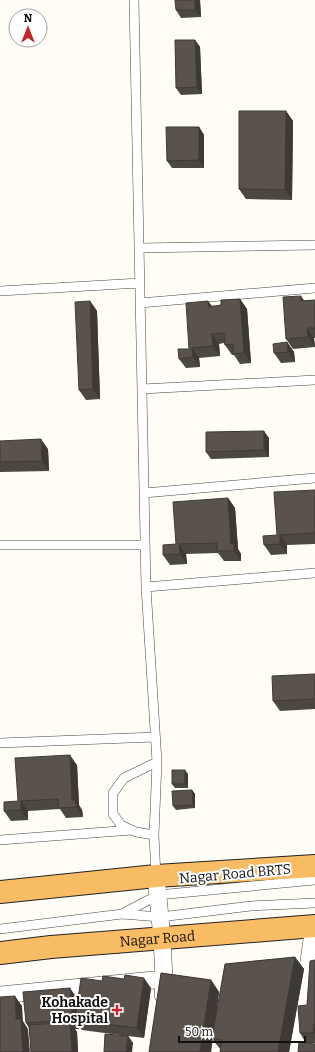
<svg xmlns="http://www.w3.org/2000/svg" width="315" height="1052" font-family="Bitter,serif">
  <rect width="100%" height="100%" fill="#fffdf5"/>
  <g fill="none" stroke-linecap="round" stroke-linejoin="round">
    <g stroke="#444" stroke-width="10">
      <path id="service" d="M134,0L146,587L157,762L154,835L156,876
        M140,248L315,245
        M0,291L140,283
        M140,303L315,288
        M142,389L315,380
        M144,493L315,478
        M0,545H145
        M146,587L315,573
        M0,743L155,737
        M154,835L136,832L121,825L113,814V793L124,778L157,762
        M0,840L132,830
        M122,914L158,895L315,880
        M0,929L122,914L160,917L251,906L315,903"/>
    </g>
    <g stroke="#444" stroke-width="18">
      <path id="minor" d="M156,876L162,938L164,979L163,995
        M0,995L164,979
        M296,1052L314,926"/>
    </g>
    <g stroke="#222" stroke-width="24">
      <g id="trunk">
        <path d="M0,892L156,876L315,866"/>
        <path id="s1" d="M0,953L51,947L315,926"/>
      </g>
    </g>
    <use href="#service" stroke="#fff" stroke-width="9"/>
    <use href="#minor" stroke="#fff" stroke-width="17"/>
    <use href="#trunk" stroke="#f7bc64" stroke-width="22"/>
  </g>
  <path fill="#4d4742" d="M200,0L201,17L181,18L176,10Z
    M195,40L200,47L202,94L181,95L176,88Z
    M286,111L293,121L292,200L246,199L239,189Z
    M199,127L204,135V168H172L167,161Z
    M240,299L247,309L251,363L240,364L234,355H232L225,345L224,343L219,344L220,356L199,358L200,367L186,368L179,359L189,349L208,301L212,306L221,305Z
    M315,300V338H314L315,347L293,349L286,339L305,301Z
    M90,301L97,311L100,399L86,400L79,390Z
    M287,342L294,352L295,362L281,363L274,353Z
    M269,438V457L211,459L206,452Z
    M0,441L48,449L49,471L0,472Z
    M315,490V544L287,545V554L271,555L264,545L277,535Z
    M228,498L235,508L238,549L241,554V561H224L218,553L186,554L187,564L170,565L163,555L176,544Z
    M315,674V709L280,711L273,701Z
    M77,765L79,805L82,810L83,817L66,818L60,809L28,811V820L11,821L4,811L18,801Z
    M188,774V788H175L172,784Z
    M192,790L195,794V808L176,810L173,806Z
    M295,957L304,969L289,1052H220L221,1050L212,1039L211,1052H149L161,973L211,980L219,992L216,1016L225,964Z
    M315,960V1043H306L300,1033L307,1005Z
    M151,988L144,1038L128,1036L133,1043L127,1036L82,1030L79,1026V1029H75L77,1032L78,1052H31L29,1028L26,1023L77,998V1004Z"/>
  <path fill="#3f3936" d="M195,0H200L201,17L195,10Z
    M195,40L200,47L202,94L197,87Z
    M286,111L293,121L292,200L285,190Z
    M199,127L204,135V168L199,160Z
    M301,296L308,306L301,301Z
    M240,299L247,309L251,363L244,353Z
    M90,301L97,311L100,399L93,389Z
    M208,301L215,311L209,307Z
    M307,328L314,338L315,347L308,337Z
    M212,334L219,344L220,356L213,346Z
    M287,342L294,352L295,362L288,352Z
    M192,348L199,358L200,367L193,357Z
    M264,431L269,438V457L264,450Z
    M41,439L48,449L49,471L42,461Z
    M228,498L235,508L238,549L241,554V561L234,551L231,544Z
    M280,535L287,545V554L280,544Z
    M179,544L186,554L187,564L180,554Z
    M70,755L77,765L79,805L82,810L83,817L76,807L72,800Z
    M185,770L188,774V788L185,784Z
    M192,790L195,794V808L193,805Z
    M21,801L28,811V820L21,810Z
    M295,957L304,969L289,1052H278Z
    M144,978L151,988L144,1038L137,1028Z
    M211,980L219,992L211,1052H200Z
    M70,988L77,998L79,1020H75L79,1026V1029L72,1019Z
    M15,996L22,1006L23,1021L28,1029L30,1052H23L16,1019Z
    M70,1022L77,1032L78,1052H72Z
    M313,1025L315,1028V1034L314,1033Z
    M128,1036L133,1043L132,1052H126Z"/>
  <path fill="#5a524d" stroke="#3f3936" d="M175,0H195V10H176Z
    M175,40H195L197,87L176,88Z
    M239,111H286L285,190L239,189Z
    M166,127H199V160L167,161Z
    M301,296V301L315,300V328H307L308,337L286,339L283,297Z
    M240,299L244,353L233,354V344L225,345L224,333L212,334L213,346L192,348L193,357L179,359L178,349H189L186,303L208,301L209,307L221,305V300Z
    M90,301L93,389L79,390L75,302Z
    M287,342L288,352L274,353L273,344Z
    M264,431V450L206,452V432Z
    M41,439L42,461L0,462V441Z
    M315,490V533L280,535V544L264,545L263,536L277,535L274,492Z
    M228,498L231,544H234V551H217V543L179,544L180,554L163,555V545L176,544L173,502Z
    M315,674V699L273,701L272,676Z
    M70,755L72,800H75L76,807L59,808L58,799L21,801V810L4,811V802L18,801L15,758Z
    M172,770H185V784H172Z
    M192,790L193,805L173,806L172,791Z
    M295,957L278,1052H220L222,1040L212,1038L225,964Z
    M315,960V1025H313L314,1033H300L298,1006L307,1005L310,961Z
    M161,973L211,980L200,1052H149Z
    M125,975L144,978L137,1028L75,1020L81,978L102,981L103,976L124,979Z
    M70,988L72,1019L26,1023L23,992Z
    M15,996L16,1019H21L23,1052H0V997Z
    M70,1022L72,1052H31L29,1025Z
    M105,1034L128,1036L126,1052H104Z
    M299,1042L315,1044V1052H298Z"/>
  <path fill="#c4262e" stroke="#fff" stroke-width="1.5" d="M115 1004h4v4h4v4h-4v4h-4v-4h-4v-4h4z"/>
  <g text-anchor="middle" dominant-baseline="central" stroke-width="4" stroke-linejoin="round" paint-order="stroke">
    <g font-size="14" fill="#111" stroke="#fff">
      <text transform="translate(235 874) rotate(-5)">Nagar Road BRTS</text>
      <text stroke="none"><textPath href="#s1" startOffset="158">Nagar Road</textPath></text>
    </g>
    <g font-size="14" font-weight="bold" fill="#111" stroke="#fff" text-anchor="end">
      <text x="108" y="1002">Kohakade<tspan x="108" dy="16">Hospital</tspan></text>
    </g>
  </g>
  <g transform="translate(28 28)"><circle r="19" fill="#ffffff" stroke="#a0a0a0"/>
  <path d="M0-3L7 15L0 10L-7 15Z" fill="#c4262e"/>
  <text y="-6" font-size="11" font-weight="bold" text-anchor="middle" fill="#111111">N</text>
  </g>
  <path d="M179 1036v6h126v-6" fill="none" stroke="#111111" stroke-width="2"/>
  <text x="185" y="1036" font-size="12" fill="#111111" stroke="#ffffff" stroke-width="3" paint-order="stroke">50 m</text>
</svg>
